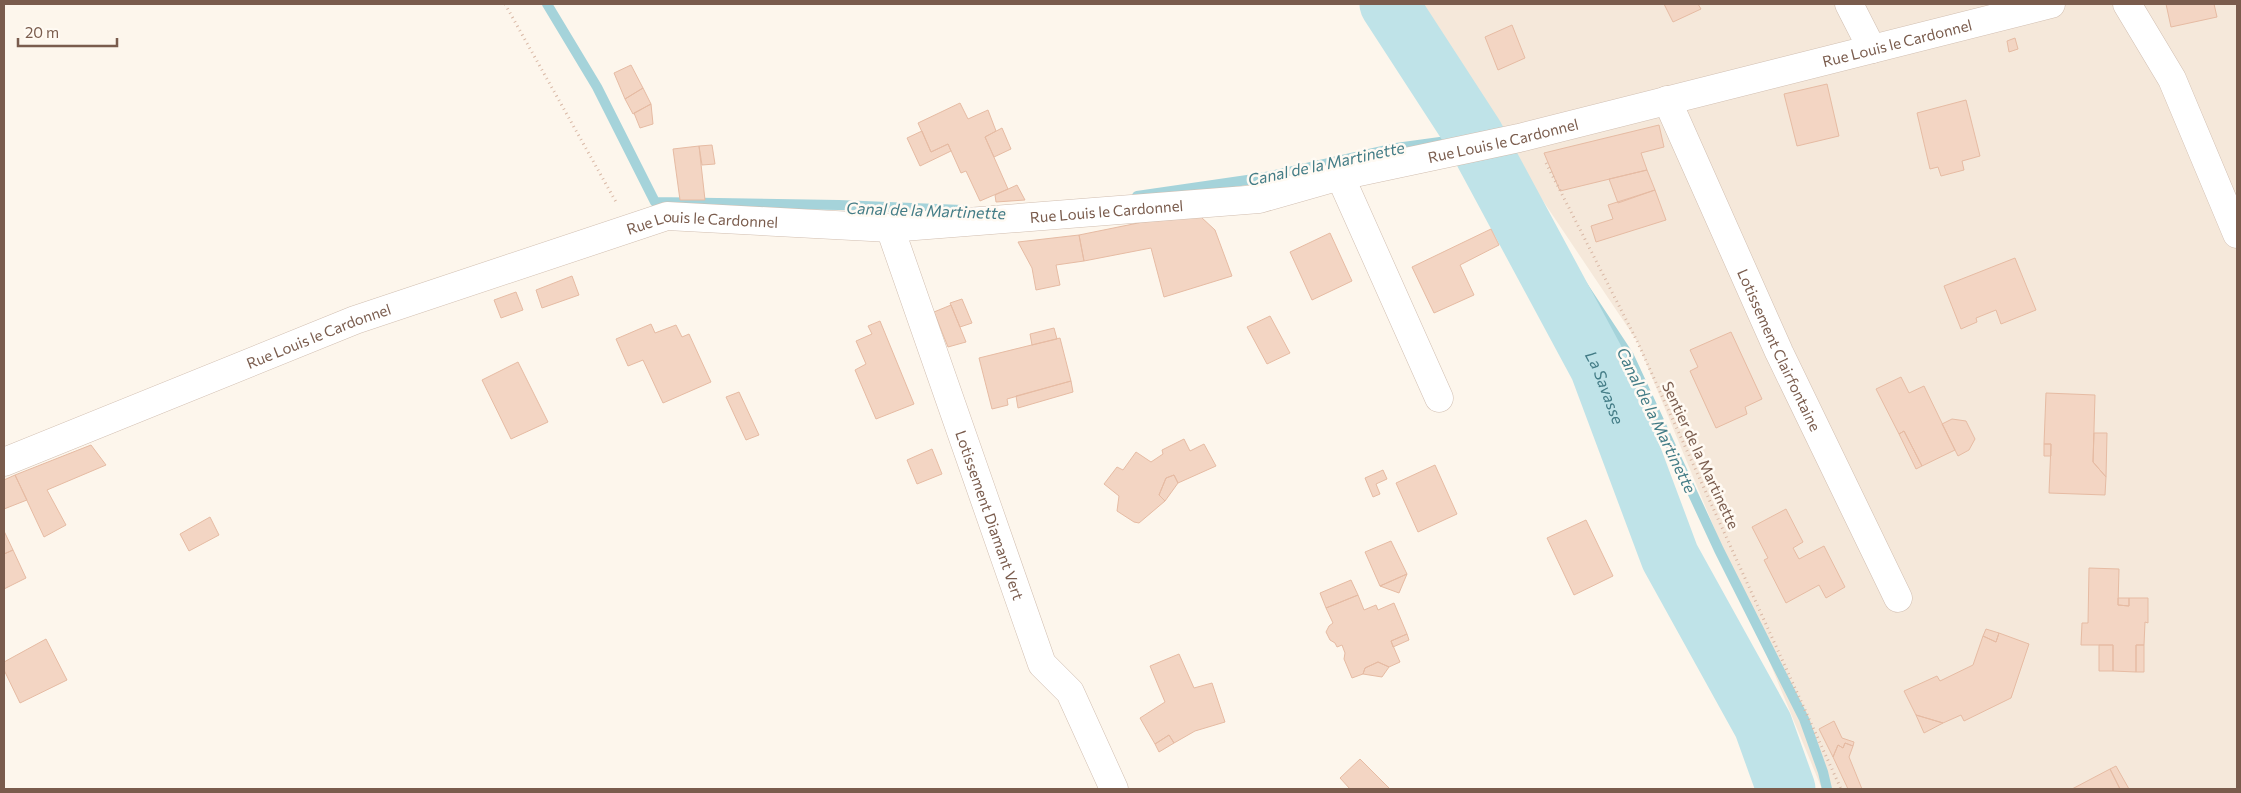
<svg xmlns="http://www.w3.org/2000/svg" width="2241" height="793" font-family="Commissioner,sans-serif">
  <rect width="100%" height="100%" fill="#fdf6ec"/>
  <path fill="#f5e8da" d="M1411,4H2237V789H1822L1637,341Z"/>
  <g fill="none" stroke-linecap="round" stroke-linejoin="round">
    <path stroke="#a5d3da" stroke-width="10" d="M547,4L597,87L655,202L839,205L962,210
      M1490,145L1629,356L1719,550L1804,719L1823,772L1827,789
      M1137,196L1261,178L1396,148L1440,142"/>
    <path stroke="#bfe3e8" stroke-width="59" id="s1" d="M1389,4L1474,135L1599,367L1670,557L1763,725L1786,789"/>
  </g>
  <path fill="#f3d5c3" stroke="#e6bba3" d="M1664,4H1698L1701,9L1673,22Z
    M2166,4H2214L2217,17L2171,27Z
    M1512,25L1525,58L1498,70L1485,37Z
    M2015,38L2018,49L2009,52L2007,41Z
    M631,65L643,88L625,99L614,73Z
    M1827,84L1839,136L1797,146L1784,94Z
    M643,88L651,104L633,114L625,99Z
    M1966,100L1980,156L1962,161L1964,170L1941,176L1938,167L1930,169L1917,113Z
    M960,103L968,119L988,110L996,131L985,137L1008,189L980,201L966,171L961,173L948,144L931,152L918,123Z
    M651,104L653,124L640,128L634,113Z
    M1659,125L1664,147L1641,153L1647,170L1560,191L1544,153Z
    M1002,128L1011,149L994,157L985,137Z
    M922,131L931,152L948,144L951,151L920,166L907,138Z
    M712,145L715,164L702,165L699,146Z
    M699,146L705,200H680L673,149Z
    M1647,170L1655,190L1618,203L1609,179Z
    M1017,185L1025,200L996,202L995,195Z
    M1655,190L1666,220L1596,242L1591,226L1613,219L1608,205Z
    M1201,217L1215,230L1232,276L1164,297L1151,248L1084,261L1079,235L1143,222Z
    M1491,229L1499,245L1460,265L1474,295L1434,313L1412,267Z
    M1330,233L1352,281L1312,300L1290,252Z
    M1079,235L1084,261L1056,265L1060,285L1036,290L1032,268L1018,242Z
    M2015,258L2036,310L2001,324L1996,310L1976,318L1977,322L1961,329L1944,286Z
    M572,276L579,295L542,308L536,290Z
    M516,292L523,310L501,318L494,300Z
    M962,299L972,323L960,327L950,303Z
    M951,305L966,342L948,347L934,312Z
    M1270,316L1290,353L1267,364L1247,327Z
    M880,321L914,404L876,419L855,370L866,364L856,341L872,334L868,326Z
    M651,324L655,333L676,325L682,337L689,334L711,382L663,403L643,360L628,366L616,339Z
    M1054,328L1057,339L1032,345L1030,334Z
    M1731,332L1762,399L1745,407L1747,414L1716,428L1690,371L1698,367L1690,350Z
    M1060,338L1071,381L1007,399L1008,405L992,409L979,358Z
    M518,362L548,422L511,439L482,380Z
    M1901,377L1909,393L1924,386L1955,450L1922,466L1904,431L1899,434L1876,389Z
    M1071,381L1073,392L1018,408L1016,396Z
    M739,392L759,435L746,440L726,397Z
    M2046,393L2095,395L2093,462L2106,477L2105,495L2049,493L2051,444H2044Z
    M1952,419L1966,421L1975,439L1969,450L1958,456L1942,424Z
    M1904,431L1922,466L1916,469L1899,434Z
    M2094,433H2107L2106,477L2093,462Z
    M1184,439L1190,451L1204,444L1216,466L1178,483L1174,475L1166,478L1159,495L1165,501L1139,523L1134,522L1117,511L1119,496L1104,484L1117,467L1123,470L1136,452L1151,462L1163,454L1162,450Z
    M2044,444H2051V456H2044Z
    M91,445L106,465L47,490L66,525L44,537L15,475Z
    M932,449L942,474L917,484L907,460Z
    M1435,465L1457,514L1418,532L1396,483Z
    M1383,470L1387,479L1376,484L1380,494L1373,497L1365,478Z
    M15,475L27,500L4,509V480Z
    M1174,475L1178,483L1165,501L1159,495L1166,478Z
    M1786,509L1803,542L1793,548L1799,559L1824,546L1845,587L1826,598L1819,585L1786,603L1764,560L1768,558L1752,527Z
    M210,517L219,535L189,551L180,534Z
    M1586,520L1613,576L1574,595L1547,538Z
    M4,531L13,550L4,554Z
    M1391,541L1407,574L1380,586L1365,552Z
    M13,550L26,578L4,589V554Z
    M2089,568L2119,569L2118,605L2129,606V598H2148V623L2145,622L2144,645H2136V672L2113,671V645H2081L2082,623H2088Z
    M1407,574L1399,593L1380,586Z
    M1351,580L1358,595L1326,608L1320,593Z
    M1358,595L1364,610L1376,605L1378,610L1394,603L1407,634L1391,641L1400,662L1389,667L1378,662L1365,668L1363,674L1352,678L1344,659L1345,653L1342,645L1337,647L1335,643L1330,640L1326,632L1329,626L1333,623L1326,608Z
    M2118,598H2129V606L2118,605Z
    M1986,629L1999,633L1996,642L1983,636Z
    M1999,633L2029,644L2011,698L1964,721L1961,715L1943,723L1916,715L1904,691L1937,676L1940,681L1973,665L1983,636L1996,642Z
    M1407,634L1409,640L1393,647L1391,641Z
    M46,639L67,680L20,703L4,670V662Z
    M2099,645H2113V671H2099Z
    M2136,645H2144V672H2136Z
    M1179,654L1194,688L1212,683L1225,722L1195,731L1174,743L1169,735L1155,744L1140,718L1165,702L1150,666Z
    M1378,662L1389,667L1382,677L1363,674L1365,668Z
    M1916,715L1943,723L1924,733Z
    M1834,721L1842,738L1854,742L1853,746L1845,743L1843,748L1838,745L1833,757L1819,729Z
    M1169,735L1174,743L1159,752L1155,744Z
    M1845,743L1853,746L1849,757L1862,789H1848L1833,757L1838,745L1843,748Z
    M1360,759L1390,789H1350L1340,778Z
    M2116,766L2129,789H2120L2110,769Z
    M2110,769L2120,789H2072Z"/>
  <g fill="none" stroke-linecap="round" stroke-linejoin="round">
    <g stroke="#d1beb0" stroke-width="29">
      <g id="street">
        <path d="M1849,4L1872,49"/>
        <path d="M2127,4L2172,79L2237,234"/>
        <path id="s2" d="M1667,100L1779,352L1898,598"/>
        <path d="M1340,176L1439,398"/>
        <path id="s3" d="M890,228L1042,664L1070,692L1114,789"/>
        <path id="s4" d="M4,462L355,320L667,216L890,228L1259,199L1340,176L1519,138L2051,4"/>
      </g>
    </g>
    <path stroke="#d9b8a5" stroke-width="3" stroke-dasharray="1 4" stroke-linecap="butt" d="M505,4L616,202
      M1546,163L1637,341L1841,789"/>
    <use href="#street" stroke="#fff" stroke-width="28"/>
  </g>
  <g text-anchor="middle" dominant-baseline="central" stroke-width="5" stroke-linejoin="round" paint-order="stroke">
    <g font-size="15" fill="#7a5c4d" stroke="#fffaf3">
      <text stroke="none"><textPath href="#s4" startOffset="1958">Rue Louis le Cardonnel</textPath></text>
      <text stroke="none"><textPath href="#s4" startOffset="1552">Rue Louis le Cardonnel</textPath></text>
      <text stroke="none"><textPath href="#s4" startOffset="1148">Rue Louis le Cardonnel</textPath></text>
      <text stroke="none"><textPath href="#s4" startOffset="742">Rue Louis le Cardonnel</textPath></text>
      <text stroke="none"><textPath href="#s4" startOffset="339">Rue Louis le Cardonnel</textPath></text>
      <text stroke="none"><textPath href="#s2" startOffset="274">Lotissement Clairfontaine</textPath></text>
      <text transform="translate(1701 455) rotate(65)">Sentier de la Martinette</text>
      <text stroke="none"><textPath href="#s3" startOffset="304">Lotissement Diamant Vert</textPath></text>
    </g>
    <g font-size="16" font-style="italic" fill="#437c86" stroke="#fffaf3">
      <text transform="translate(1326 163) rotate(-12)">Canal de la Martinette</text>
      <text transform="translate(926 210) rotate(2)">Canal de la Martinette</text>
      <text stroke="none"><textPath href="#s1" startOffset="441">La Savasse</textPath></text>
      <text transform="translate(1657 420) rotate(64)">Canal de la Martinette</text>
    </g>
  </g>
  <rect width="2241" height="793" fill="none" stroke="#7a5c4d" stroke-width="10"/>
  <path d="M18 38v8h99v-8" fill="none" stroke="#7a5c4d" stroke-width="2.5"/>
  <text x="25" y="38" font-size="15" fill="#7a5c4d" stroke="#fffaf3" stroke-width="4" paint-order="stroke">20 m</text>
</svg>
